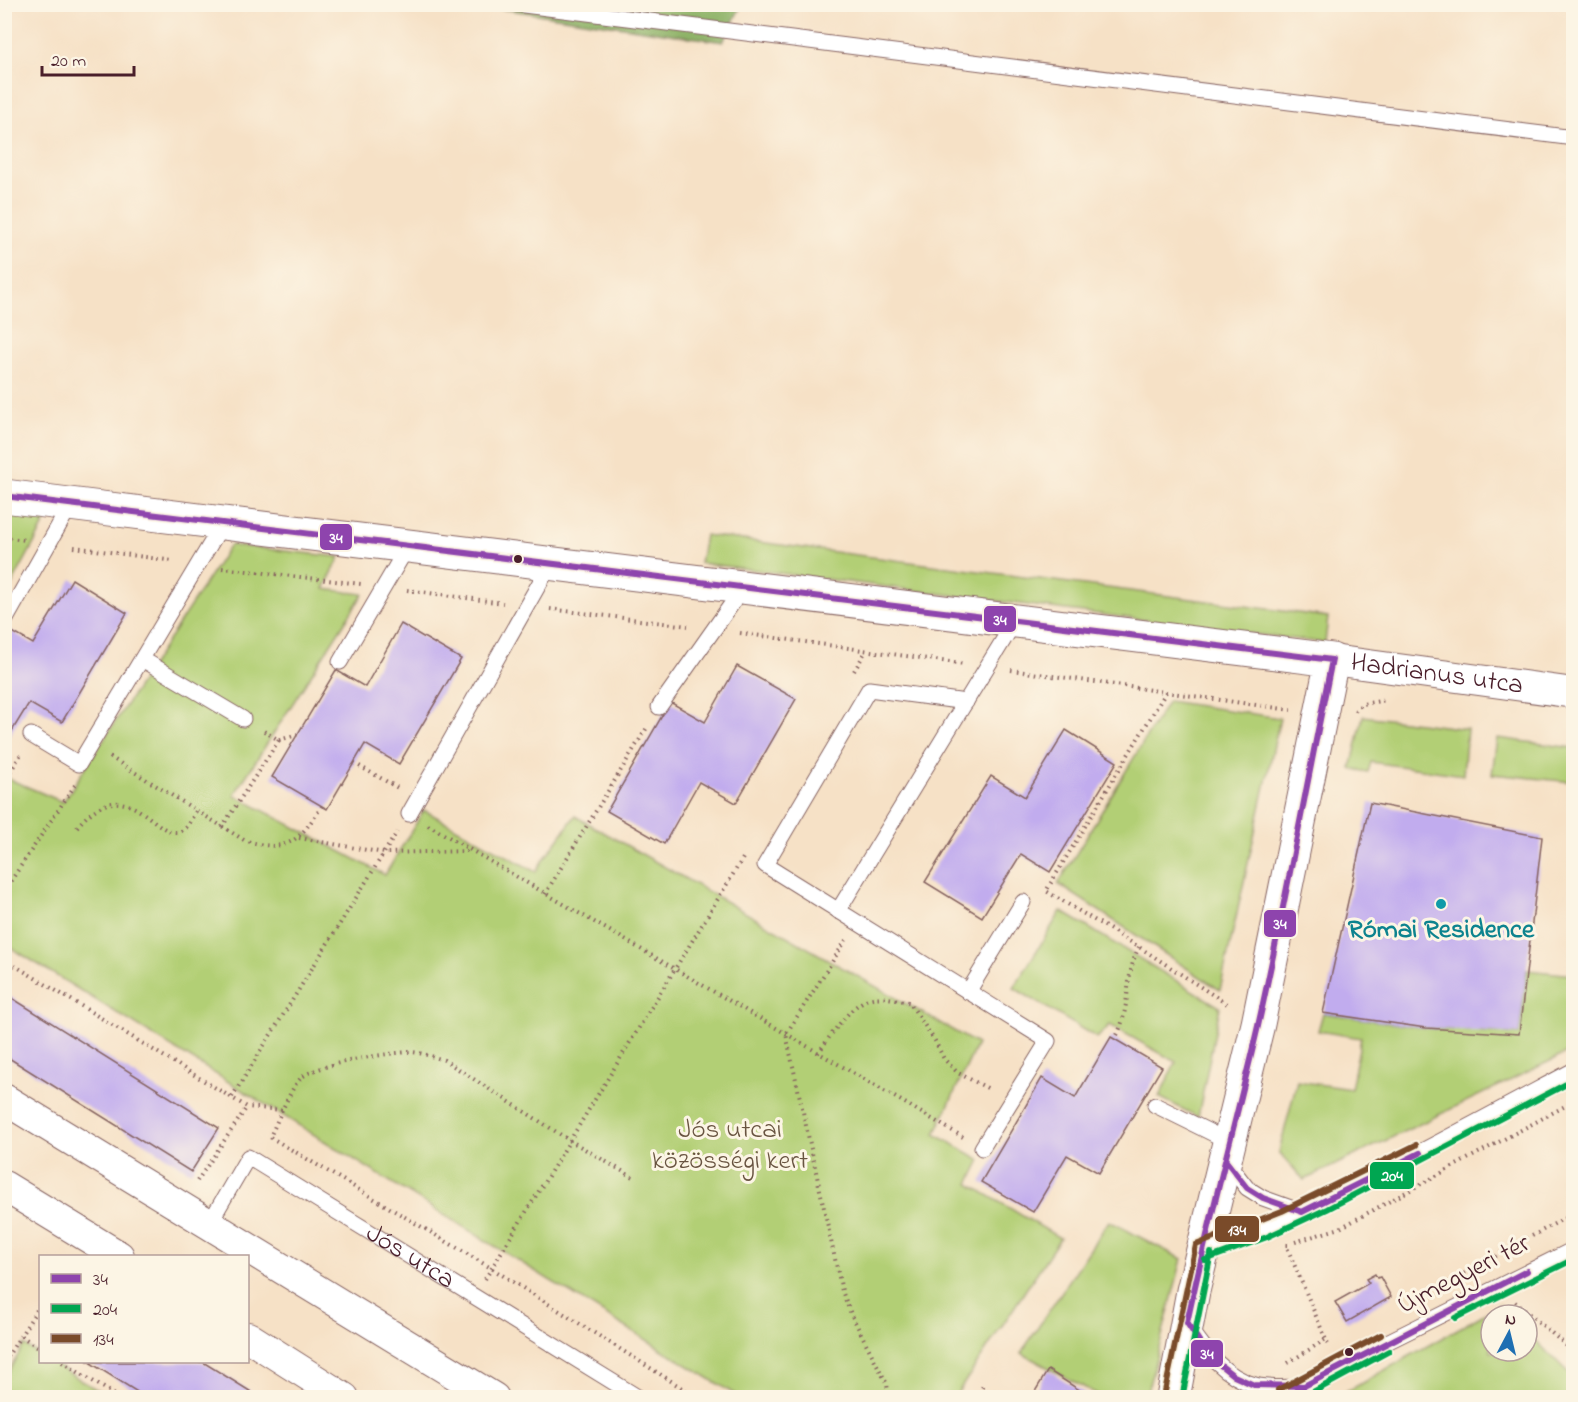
<svg xmlns="http://www.w3.org/2000/svg" width="1578" height="1402" font-family="'Indie Flower',sans-serif">
  <rect width="100%" height="100%" fill="#fcf5e5"/>
  <filter id="ink" filterUnits="userSpaceOnUse"><feTurbulence type="fractalNoise" baseFrequency=".0167" numOctaves="2"/><feDisplacementMap in="SourceGraphic" scale="12" xChannelSelector="R" yChannelSelector="G"/><feConvolveMatrix kernelMatrix="1 2 1 2 8 2 1 2 1" color-interpolation-filters="sRGB"/></filter>
  <filter id="wash" filterUnits="userSpaceOnUse"><feTurbulence type="fractalNoise" baseFrequency=".008" numOctaves="4" result="noise"/><feDisplacementMap in="SourceGraphic" scale="24" xChannelSelector="R" yChannelSelector="G"/><feGaussianBlur stdDeviation="1.35" result="paint"/><feColorMatrix in="noise" values="0 0 0 0 0 0 0 0 0 0 0 0 0 0 0 0 0 1.4 0 .05"/><feComposite in="paint" operator="in"/></filter>
  <g filter="url(#wash)">
    <rect width="100%" height="100%" fill="#f6e1c6"/>
    <path fill="#b2cf75" stroke="#7e7750" stroke-width="1.5" d="M5,514L47,519L5,597L4,514Z
      M705,535L1328,617L1325,643L700,563Z
      M230,545L340,557L324,589L363,594L234,795L385,875L424,810L536,872L541,863L575,816L977,1044L935,1134L981,1160L969,1184L1060,1238L955,1397H739L5,944L4,777L63,802Z
      M1168,701L1280,718L1220,990L1058,884Z
      M1363,716L1467,729L1463,775L1371,762L1368,772L1351,769Z
      M1497,738L1573,748L1572,782L1492,774Z
      M1061,911L1220,1007L1198,1117L1159,1097L1176,1062L1110,1025L1097,1038L1014,988Z
      M1527,970L1573,975V1050L1304,1180L1279,1152L1297,1081L1351,1089L1361,1038L1318,1031L1323,1013L1426,1028L1519,1034Z
      M1109,1221L1182,1259L1146,1397H1102L1021,1353Z
      M1500,1305L1510,1315H1491V1351H1527V1332L1573,1377V1397H1337Z
      M24,1345L40,1355V1362H51L109,1397H5V1377Z"/>
    <path fill="#8db266" stroke="#6c6848" stroke-width="1.5" d="M469,4H738L740,8L723,42Z"/>
    <g id="blocks">
      <path fill="#c1acee" d="M72,579L127,613L62,722L29,703L4,744V627L33,644Z
        M401,624L461,659L399,764L365,744L327,809L272,777L336,670L365,687Z
        M737,666L796,699L736,803L699,782L664,844L607,811L670,702L705,722Z
        M1066,730L1117,762L1050,872L1021,854L982,917L925,882L991,776L1025,797Z
        M1370,803L1542,837L1519,1034L1426,1028L1323,1013Z
        M4,993L219,1128L191,1172L4,1055Z
        M1111,1037L1162,1067L1099,1173L1067,1155L1033,1212L981,1182L1042,1078L1075,1098Z
        M1375,1274L1377,1278L1380,1277L1391,1297L1347,1322L1335,1302L1369,1283L1366,1279Z
        M89,1362H203L261,1398H147Z
        M1048,1370L1092,1398H1031Z"/>
    </g>
  </g>
  <g filter="url(#ink)">
    <use href="#blocks" fill-opacity="0" stroke="#866361" stroke-width="1.5"/>
    <g fill="none" stroke-linecap="round" stroke-linejoin="round">
      <g stroke="#866361" stroke-width="17">
        <g id="lane">
          <path d="M516,4L1574,138"/>
          <path d="M6,619L71,504"/>
          <path d="M142,659L243,719"/>
          <path d="M340,662L408,546"/>
          <path d="M966,702L869,689L765,865L1048,1041L982,1148"/>
          <path d="M659,707L743,588"/>
          <path d="M31,735L79,764L223,523"/>
          <path d="M409,814L551,563"/>
          <path d="M838,911L1015,621"/>
          <path d="M968,992L1023,902"/>
          <path d="M1155,1105L1230,1142"/>
          <path d="M1226,1161L1247,1188L1263,1198L1302,1212"/>
          <path id="s1" d="M209,1224L248,1157L639,1398"/>
          <path d="M1202,1251C1258,1234 1310,1208 1362,1182C1433,1146 1503,1108 1574,1070"/>
          <path d="M1190,1328C1206,1352 1225,1377 1255,1385C1269,1389 1286,1387 1301,1387"/>
          <path d="M1282,1398L1385,1343L1574,1249"/>
        </g>
      </g>
      <g stroke="#866361" stroke-width="32">
        <g id="street">
          <path id="s2" d="M1332,660L1574,693"/>
          <path d="M4,1099L494,1398"/>
          <path d="M4,1186L119,1256"/>
          <path d="M248,1337L344,1398"/>
        </g>
      </g>
      <g stroke="#866361" stroke-width="35">
        <path id="secondary" d="M4,496L1332,660L1258,1024L1193,1291L1173,1398"/>
      </g>
      <path stroke="#866361" stroke-width="4" stroke-dasharray="1.5 4.5" stroke-linecap="butt" d="M4,537L25,540
        M74,547L173,561
        M222,568L361,584
        M407,590L503,603
        M550,609L688,626
        M740,633L964,664
        M1011,670L1291,710
        M854,671L866,651
        M1166,692L1046,891L1139,947L1230,1006
        M1355,711L1362,704L1386,700
        M279,740L297,735
        M110,757L244,840C288,854 298,842 322,806
        M4,762L14,767
        M354,763L398,788
        M4,782L21,754
        M428,825L963,1137
        M77,827C129,764 157,846 183,830C189,827 192,817 196,811
        M222,827L279,740L262,730
        M299,838L384,853L470,851
        M4,891L75,785
        M545,894L648,726
        M846,940L786,1034L842,1291L851,1314L887,1384L889,1398
        M4,959L247,1107L282,1110C287,1101 293,1086 301,1078C316,1064 391,1052 412,1052C423,1053 433,1057 444,1060L569,1140L636,1179
        M1117,1035C1131,1007 1124,976 1139,947
        M818,1053C830,1037 848,1008 866,1000C879,994 896,1000 909,1002L935,1041L944,1059L958,1073L991,1090
        M232,1097L397,832
        M282,1110L270,1137L491,1268L698,1398
        M197,1181L247,1107
        M1295,1242L1340,1228L1569,1104L1574,1113
        M1288,1245H1286L1329,1347
        M485,1279L743,858
        M1427,1294L1574,1213
        M1515,1302L1574,1352
        M21,1336L40,1348
        M4,1362L40,1305
        M62,1362L120,1398
        M1288,1363L1326,1339
        M976,1398L983,1386"/>
      <use href="#lane" stroke="#fff" stroke-width="15"/>
      <use href="#street" stroke="#fff" stroke-width="30"/>
      <use href="#secondary" stroke="#fff" stroke-width="33"/>
      <g stroke="#fcf5e5" stroke-width="10">
        <path id="bus-1" d="M4,496L1332,660
          M1332,660C1307,782 1285,905 1258,1026C1235,1125 1208,1223 1187,1323L1209,1356L1234,1376L1254,1385L1304,1386L1527,1271
          M1226,1161L1247,1188L1263,1198L1302,1212L1420,1153"/>
      </g>
      <g stroke="#fcf5e5" stroke-width="10">
        <path id="bus-2" d="M1205,1260L1267,1237L1327,1209L1574,1080
          M1455,1318L1574,1259
          M1182,1398L1211,1253
          M1302,1398L1389,1351"/>
      </g>
      <g stroke="#fcf5e5" stroke-width="10">
        <path id="bus-3" d="M1278,1390L1381,1335
          M1164,1396L1196,1245L1282,1211L1416,1145"/>
      </g>
      <use href="#bus-1" stroke="#8e44ad" stroke-width="6"/>
      <use href="#bus-2" stroke="#00a651" stroke-width="6"/>
      <use href="#bus-3" stroke="#7a4b2a" stroke-width="6"/>
    </g>
  </g>
  <g fill="#4a1f2b" stroke="#fcf5e5" stroke-width="2">
    <circle cx="518" cy="559" r="5"/>
    <circle cx="1349" cy="1352" r="5"/>
  </g>
  <circle fill="#0f9aa8" stroke="#fcf5e5" stroke-width="2" cx="1441" cy="904" r="6"/>
  <g text-anchor="middle" dominant-baseline="central" stroke-width="6" stroke-linejoin="round" paint-order="stroke">
    <g font-size="27" fill="#4a1f2b" stroke="#fcf5e5">
      <text stroke="none"><textPath href="#s2" startOffset="106">Hadrianus utca</textPath></text>
      <text stroke="none"><textPath href="#s1" startOffset="268">Jós utca</textPath></text>
      <text transform="translate(1464 1275) rotate(-27)">Újmegyeri tér</text>
    </g>
    <g font-size="27" font-weight="bold" fill="#0d838f" stroke="#fcf5e5">
      <text x="1441" y="930">Római Residence</text>
    </g>
    <g font-size="27" fill="#695441" stroke="#fcf5e5">
      <text x="730" y="1130">Jós utcai<tspan x="730" dy="31">közösségi kert</tspan></text>
    </g>
  </g>
  <g stroke="#fcf5e5" stroke-width="2">
    <rect x="319" y="523" width="34" height="28" rx="6" fill="#8e44ad"/>
    <rect x="983" y="605" width="34" height="28" rx="6" fill="#8e44ad"/>
    <rect x="1263" y="909" width="34" height="29" rx="6" fill="#8e44ad"/>
    <rect x="1369" y="1161" width="46" height="29" rx="6" fill="#00a651"/>
    <rect x="1214" y="1215" width="46" height="28" rx="6" fill="#7a4b2a"/>
    <rect x="1190" y="1339" width="34" height="29" rx="6" fill="#8e44ad"/>
  </g>
  <g font-size="16" text-anchor="middle" font-weight="bold" fill="#fff">
    <text x="336" y="543">34</text>
    <text x="1000" y="625">34</text>
    <text x="1280" y="929">34</text>
    <text x="1392" y="1181">204</text>
    <text x="1237" y="1235">134</text>
    <text x="1207" y="1359">34</text>
  </g>
  <rect width="1578" height="1402" fill="none" stroke="#fcf5e5" stroke-width="24"/>
  <rect x="39" y="1255" width="210" height="108" fill="#fcf5e5" stroke="#b59f9b" stroke-width="1.5"/>
  <rect x="51" y="1274" width="30" height="9" fill="#8e44ad" stroke="#b59f9b" stroke-width="1.5"/>
  <text x="93" y="1285" font-size="18" fill="#4a1f2b">34</text>
  <rect x="51" y="1304" width="30" height="9" fill="#00a651" stroke="#b59f9b" stroke-width="1.5"/>
  <text x="93" y="1315" font-size="18" fill="#4a1f2b">204</text>
  <rect x="51" y="1334" width="30" height="9" fill="#7a4b2a" stroke="#b59f9b" stroke-width="1.5"/>
  <text x="93" y="1345" font-size="18" fill="#4a1f2b">134</text>
  <g transform="translate(1509 1333) rotate(7)"><circle r="28" fill="#fcf5e5" stroke="#b59f9b" stroke-width="1.5"/>
  <path d="M0-4.5L10 22L0 15L-10 22Z" fill="#1f6fb2"/>
  <text y="-9" font-size="16" font-weight="bold" text-anchor="middle" fill="#4a1f2b">N</text>
  </g>
  <path d="M42 66v9h92v-9" fill="none" stroke="#4a1f2b" stroke-width="3"/>
  <text x="51" y="66" font-size="18" fill="#4a1f2b" stroke="#fcf5e5" stroke-width="4.5" paint-order="stroke">20 m</text>
</svg>
